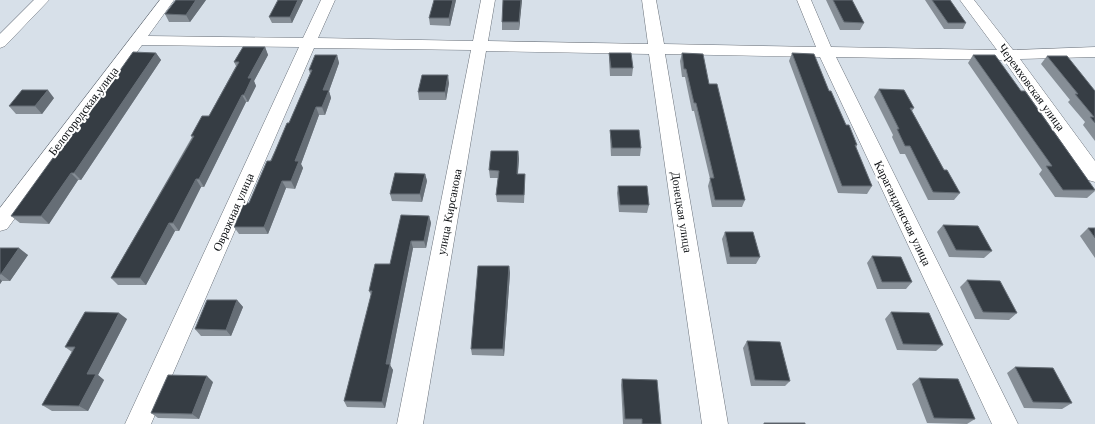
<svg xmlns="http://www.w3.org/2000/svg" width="1095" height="424" font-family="'Libre Baskerville',serif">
  <rect width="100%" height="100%" fill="#d7e0e9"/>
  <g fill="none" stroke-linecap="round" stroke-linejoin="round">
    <g stroke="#6a717a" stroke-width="1">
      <path id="street" d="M34,0H49L5,46L0,48V34Z
        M160,0H174L148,36L303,38L321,0H335L318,38L473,41L481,0H495L488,41L648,44L642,0H656L664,44L816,47L797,0H811L831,47L997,50L960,0H974L1013,50L1095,47V57L1020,59L1095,161V182L1088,180L1004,60L836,57L1018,424H992L820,57L665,54L728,424H702L649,54L486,51L423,424H397L471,50L314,48L151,424H125L299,47L142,45L7,229L0,231V208Z"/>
    </g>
    <use href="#street" fill="#fff" fill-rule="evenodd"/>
  </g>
  <path fill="#868e96" d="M206,0L190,22H169L165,14Z
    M303,0L292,23H272L269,17Z
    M456,0L450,26L430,25L429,18Z
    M522,0L519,30H502V22Z
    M826,0H852L864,23L860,30H840Z
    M925,0H950L966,23L963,29H944Z
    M265,47L268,55L254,81L256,86L248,102H246L204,187H201L179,231H175L146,285H118L111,278L192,137L191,136L209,116L236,66L234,62Z
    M156,53L161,60L81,180H78L49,224L20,223L11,216L106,90Z
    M609,53L633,68L632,76H610L609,61Z
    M682,53L709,84L745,200L742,207H712L708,186L710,179L694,111H692L685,77H682L680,61Z
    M792,53L829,91L846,125L857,145L856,148L872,186L867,194L838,193L789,61Z
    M337,55L339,63L329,91L331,98L325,115H319L301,164L303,168L295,189L286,188L268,234H239L234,227L249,203L289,123L310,74L309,70Z
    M973,55L1095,191L1087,198L1055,197L1039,174L1042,170L968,63Z
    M1047,56L1095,91V141L1083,125L1085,122L1068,102L1070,100L1041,64Z
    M449,83L446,100H419L418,92Z
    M879,89L914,108L912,111L944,170L960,193L954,200H928L905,154H900L892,137L893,135L874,97Z
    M54,98L42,114H16L9,106Z
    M610,130L641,148L640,156H611L610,137Z
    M518,151L519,159L518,174H525V181L524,203L497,202L496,195L498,178H490L489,170Z
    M425,174L427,181L422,202L392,201L390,194Z
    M618,186L649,205L647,213L619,212L617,193Z
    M429,216L431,223L426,248H413L390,365L393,370L385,408L347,407L344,401L371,295L369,291Z
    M943,225L992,251L984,258L949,257L937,232Z
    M1088,228H1095V258L1080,236Z
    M725,232L760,257L756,264H727L722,239Z
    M0,248L28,255L10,281H2L0,284Z
    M872,256L912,282L906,289H877L867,263Z
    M509,266L510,273L504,356L472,355L471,349Z
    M967,280L1017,313L1009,320L975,319L960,287Z
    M237,300L243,307L231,336H201L195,329Z
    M891,312L943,345L936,351L897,350L885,319Z
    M127,319L98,375L104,380L88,411H52L42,405L72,352L65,347Z
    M747,341L790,381L785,386H751L743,348Z
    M1015,367L1072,403L1062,409L1024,408L1007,373Z
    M919,378L975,419L967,424L927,423L912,384Z
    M622,379L661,424H623L621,385Z
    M213,382L199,419L158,418L151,413Z"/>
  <path fill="#666e76" d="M196,0H206L190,22L186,15Z
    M298,0H303L292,23L290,17Z
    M453,0H456L450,26L449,18Z
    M521,0H522L519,30V22Z
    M265,47L268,55L254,81L256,86L248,102L244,95L248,78Z
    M156,53L161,60L81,180L74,173Z
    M337,55L339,63L329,91L331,98L325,115L322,107L323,90Z
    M448,75L449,83L446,100L445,92Z
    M48,90L54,98L42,114L35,106Z
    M242,95L246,102L204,187L199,179Z
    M316,107L319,115L301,164L303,168L295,189L291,181L295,161Z
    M518,151L519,159L517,181V174Z
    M71,173L78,180L49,224L41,216Z
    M425,174L427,181L422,202L420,194Z
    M196,179L201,187L179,231L173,223Z
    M282,181L286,188L268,234L264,227Z
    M429,216L431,223L426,248L424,241Z
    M169,223L175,231L146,285L140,278Z
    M411,241L413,248L390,365L393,370L385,408L382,402L386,364Z
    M19,248L28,255L10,281L1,274Z
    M509,266L510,273L504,356L503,349Z
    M0,279L2,281L0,284Z
    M237,300L243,307L231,336L226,330Z
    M119,313L127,319L98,375L104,380L88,411L79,406L87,374Z
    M207,376L213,382L199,419L192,414Z"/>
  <path fill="#363d44" stroke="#666e76" d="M176,0H196L186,15L165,14Z
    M278,0H298L290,17H269Z
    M434,0H453L449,18H429Z
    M503,0H521L519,22H502Z
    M833,0H852L864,23L844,22Z
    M932,0H950L966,23H948Z
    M243,47H265L248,78H252L244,95H242L199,179H196L173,223H169L140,278H111L194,136H191L202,116H209L239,62H234Z
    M133,52L156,53L74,173H71L41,216H11L102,90H106Z
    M609,53H631L633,68H611Z
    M682,53L703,54L709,84H717L745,200H715L710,178H714L696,103H694L686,69H684Z
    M792,53L814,54L829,91H831L846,125H849L857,145H855L872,186H842Z
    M315,55H337L323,90H329L322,107H316L295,161H299L291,181H282L264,227H234L244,203H249L267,161H271L287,123H289L312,70H309Z
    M973,55H995L1021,91H1025L1095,190H1063L1046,166H1052Z
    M1047,56H1067L1095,91V123L1090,117H1094L1075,94H1078Z
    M422,75H448L445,92H418Z
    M879,89L904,90L914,108H910L944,170H947L960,193L933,192L910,146H905L897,129H899Z
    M22,90H48L35,106H9Z
    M610,130H639L641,148H612Z
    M491,151H518L517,174H525L524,195H496L499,171L489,170Z
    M395,173L425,174L420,194H390Z
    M618,186H647L649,205H620Z
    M401,215L429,216L424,241H411L386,364H390L382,402L344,401L372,291H369L375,264H390Z
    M943,225L978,226L992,251L956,250Z
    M1088,228H1095V238Z
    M725,232H753L760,257H730Z
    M0,248H19L1,274H0Z
    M872,256L901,257L912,282H882Z
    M478,266H509L503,349H471Z
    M967,280L1000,281L1017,313L983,312Z
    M207,300H237L226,330L195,329Z
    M85,312L119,313L87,374H96L79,406L42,405L75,347H65Z
    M891,312L929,313L943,345L903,344Z
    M747,341L780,342L790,381L755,380Z
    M1015,367L1053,368L1072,403L1033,402Z
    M168,375L207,376L192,414L151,413Z
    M919,378L958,379L975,419L934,418Z
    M622,379L657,380L661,424H642V419H625Z
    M764,423H805V424H764Z"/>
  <g text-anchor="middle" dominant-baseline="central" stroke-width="4" stroke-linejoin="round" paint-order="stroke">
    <g font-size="12" fill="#0b0e11" stroke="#fff">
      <text transform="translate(1032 87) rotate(54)">Черемховская улица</text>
      <text transform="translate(83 111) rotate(-53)">Белогородская улица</text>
      <text transform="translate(233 212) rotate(-66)">Овражная улица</text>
      <text transform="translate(449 212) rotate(-79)">улица Кирсанова</text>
      <text transform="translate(682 212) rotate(81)">Донецкая улица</text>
      <text transform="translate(903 213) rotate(64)">Карагандинская улица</text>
    </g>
  </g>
</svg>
